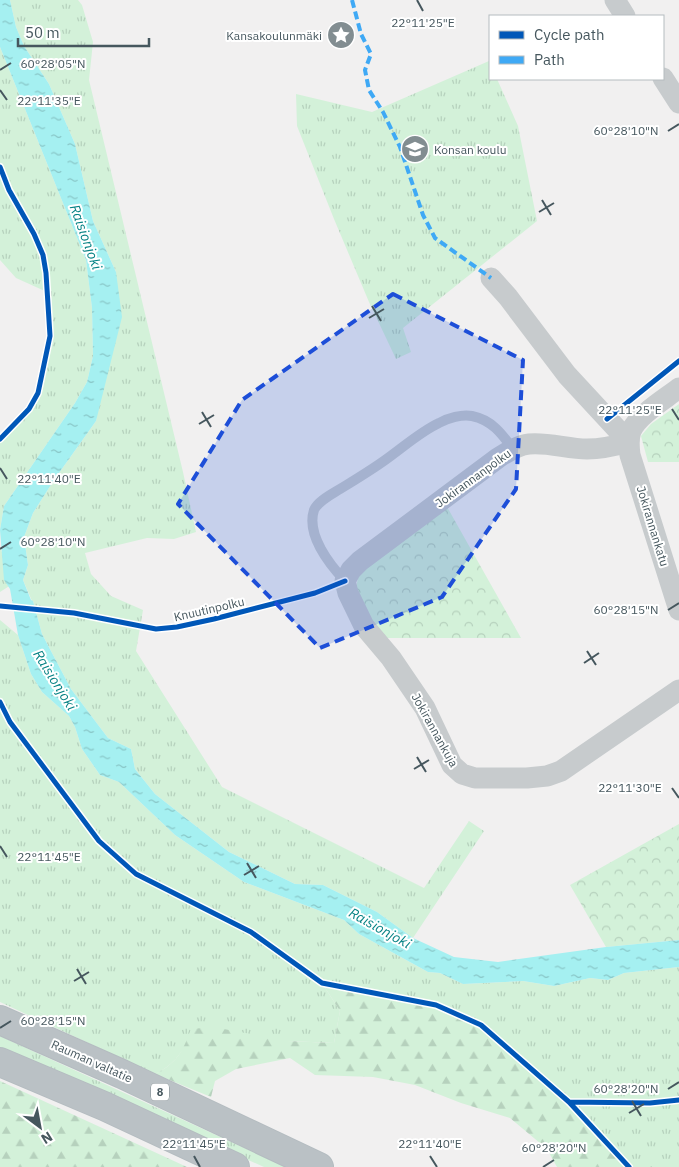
<svg xmlns="http://www.w3.org/2000/svg" width="679" height="1167" font-family="'IBM Plex Sans',sans-serif">
  <defs>
    <pattern id="grass-tufts" width="24" height="20" patternUnits="userSpaceOnUse" patternTransform="scale(1.25)"><rect width="24" height="20" fill="#d3f1d9"/><path d="M3 7l-1-3M5 7V3M7 7l1-3M15 17l-1-3M17 17v-4M19 17l1-3" fill="none" stroke="#b6d1bd"/></pattern>
    <pattern id="forest-firs" width="22" height="20" patternUnits="userSpaceOnUse" patternTransform="scale(1.25)"><rect width="22" height="20" fill="#d3f1d9"/><path d="M5 1l3.5 6h-7zM16 11l3.5 6h-7z" fill="#b6d1bd"/></pattern>
    <pattern id="park-crowns" width="20" height="18" patternUnits="userSpaceOnUse" patternTransform="scale(1.25)"><rect width="20" height="18" fill="#d3f1d9"/><path d="M2 6a3 3 0 1 1 6 0M12 15a3 3 0 1 1 6 0" fill="none" stroke="#b6d1bd"/></pattern>
    <pattern id="water-ripples" width="26" height="14" patternUnits="userSpaceOnUse" patternTransform="scale(1.25)"><rect width="26" height="14" fill="#a5f0f1"/><path d="M2 4q2-2 4 0t4 0M15 11q2-2 4 0t4 0" fill="none" stroke="#88c5c6"/></pattern>
  </defs>
  <rect width="100%" height="100%" fill="#f1f0f0"/>
  <path fill="url(#grass-tufts)" d="M10,0H78L82,5L93,42L89,80L183,472L196,532L174,539L147,538L85,553L91,574L111,596L143,610L136,651L222,787L424,888L469,821L484,831L413,938L377,912L323,885L295,884L229,852L155,794L135,769L131,749L108,738L71,689L42,634L33,601H32L23,580L28,565L24,537L33,513L54,480L96,421L116,272L93,221L75,144L49,84L24,46L16,27Z
    M0,47L86,260L92,308L93,356L87,382L75,403L4,506L0,530V439L29,409L38,393L50,336L47,292L16,278L0,260Z
    M489,61L490,64V79H497L518,126L537,221L403,328L411,352L396,359L369,302L334,219L297,126L296,94L372,112Z
    M0,547L14,583L0,592Z
    M0,620L18,635L31,674L42,692L69,716L75,727L82,749L100,775L119,782L175,835L244,882L344,920L359,934L428,972L440,973L463,984L523,981L554,986L590,978L608,980L624,973L679,967V1167H629L569,1101L481,1026L436,1005L322,983L340,1011L334,1043L288,1041L184,1048C176,1060 168,1068 155,1074L0,1002Z
    M0,1036L286,1167H264L0,1048Z"/>
  <path fill="url(#forest-firs)" d="M322,983L436,1005L481,1025L569,1102L629,1167H557L547,1149L510,1118L461,1103L415,1085L373,1077L315,1075L290,1058L236,1069L215,1081L211,1097L155,1074C177,1063 183,1051 191,1029L213,1027L288,1041L334,1043L340,1011Z
    M0,1081L187,1167H0Z"/>
  <path fill="url(#park-crowns)" d="M679,404V462H648L641,436L651,424Z
    M446,505L521,638H380L356,587L359,574Z
    M679,824V940L606,947L570,885Z"/>
  <path fill="url(#water-ripples)" d="M0,0H10L16,27L24,46L49,84L75,144L93,221L116,272L122,317L96,421L54,480L33,513L24,537L28,565L23,580L31,600L33,601L42,634L71,689L108,738L131,749L135,769L155,794L229,852L295,884L323,885L377,912L413,938L454,957L498,962L606,947L679,940V967L624,973L608,980L590,978L554,986L523,981L463,984L440,973L428,972L359,934L344,920L244,882L175,835L119,782L100,775L82,749L75,727L69,716L42,692L31,674L18,635L10,589L4,580L0,530L4,506L75,403L87,382L93,356L92,308L86,260L0,47Z"/>
  <g fill="none" stroke-linecap="round" stroke-linejoin="round">
    <g stroke="#b4bcc0" stroke-width="30">
      <path id="highway" d="M0,1020L122,1074L319,1167
        M0,1062L104,1106L235,1167"/>
    </g>
    <path stroke="#c7cbcd" stroke-width="10" d="M345,581C330,565 306,535 314,510C318,501 332,494 340,489C358,478 375,468 392,455C407,444 422,431 439,423C448,418 462,414 472,416C492,420 502,434 513,449"/>
    <path stroke="#c7cbcd" stroke-width="21" d="M615,0L625,16
      M663,78L679,103
      M491,278L508,297L567,375L629,442
      M679,388C665,399 638,415 631,431C628,439 629,447 630,455L679,610
      M629,442C615,446 601,449 587,449C568,449 548,442 529,444C518,445 507,452 498,458L360,561L351,570L345,581L348,593L364,626L391,658L425,708L452,765L462,774L475,778H527L547,776L561,771L679,690"/>
    <use href="#highway" stroke="#bac1c5" stroke-width="28"/>
    <path stroke="#3fa9f5" stroke-width="4" stroke-dasharray="8 4" stroke-linecap="butt" d="M352,0L361,34L371,54L365,70L369,90L383,112L400,147L423,215L435,238L491,278"/>
    <g stroke="#fff" stroke-width="8">
      <path id="cycleway" d="M0,167L9,190L34,234L43,255L46,273L50,336L38,393L29,409L0,439
        M607,419L679,361
        M0,606L74,613L156,629L177,627L214,619L315,593L345,581
        M0,702L10,722L99,841L136,874L251,932L322,983L436,1005L481,1025L569,1102L629,1167
        M569,1102L650,1103L679,1100"/>
    </g>
    <use href="#cycleway" stroke="#0057b8" stroke-width="5"/>
  </g>
  <path fill="#1d4ed8" fill-opacity="0.2" stroke="#1d4ed8" stroke-width="4" stroke-dasharray="10 6" stroke-linejoin="round" d="M393,294L523,360L516,489L442,597L320,648L178,504L242,400Z"/>
  <path fill="none" stroke="#46575e" stroke-width="2" d="M417,0L423,11M0,70L11,63M0,90L7,100M668,131L679,124M542,200L551,215M539,212L554,203M372,306L381,321M369,318L384,309M672,409L679,420M202,412L211,427M199,424L214,415M0,468L7,479M0,549L11,542M668,610L679,603M587,651L596,665M584,663L599,653M417,757L426,772M414,769L429,760M672,788L679,798M0,846L7,857M247,863L256,878M244,875L259,866M77,969L86,984M74,981L89,972M0,1028L11,1021M668,1089L679,1082M632,1101L641,1116M629,1113L644,1104M194,1156L200,1167M430,1156L437,1167M543,1167L554,1160"/>
  <defs>
    <g id="sight-disc" transform="scale(1.4375)"><circle r="9.5" fill="#828d91" stroke="#fff"/><path d="M0-6L1.8-2.2L6-1.7L2.9 1.2L3.7 5.4L0 3.3L-3.7 5.4L-2.9 1.2L-6-1.7L-1.8-2.2Z" fill="#fff"/></g>
    <g id="school-disc" transform="scale(1.4375)"><circle r="9.5" fill="#828d91" stroke="#fff"/><path d="M0-5L7-2L0 1L-7-2ZM-4 1L0 2.5L4 1V4Q0 6-4 4Z" fill="#fff"/></g>
  </defs>
  <g fill-rule="evenodd">
    <use href="#sight-disc" x="341" y="35"/>
    <use href="#school-disc" x="415" y="149"/>
  </g>
  <g text-anchor="middle" dominant-baseline="central" stroke-width="4" stroke-linejoin="round" paint-order="stroke">
    <rect fill="#fff" stroke="#7e898e" stroke-width="1" x="151" y="1083.5" width="18" height="17" rx="4"/>
    <g font-size="11" font-weight="bold" fill="#46575e">
      <text x="160" y="1092">8</text>
    </g>
    <g font-size="12" fill="#46575e" stroke="#fff" text-anchor="end">
      <text x="322" y="35">Kansakoulunmäki</text>
      <text x="434" y="149" text-anchor="start">Konsan koulu</text>
    </g>
    <g font-size="12" fill="#46575e" stroke="#fff">
      <text transform="translate(473 478) rotate(-36)">Jokirannanpolku</text>
      <text transform="translate(653 526) rotate(73)">Jokirannankatu</text>
      <text transform="translate(209 609) rotate(-13)">Knuutinpolku</text>
      <text transform="translate(435 730) rotate(61)">Jokirannankuja</text>
      <text transform="translate(92 1061) rotate(24)">Rauman valtatie</text>
    </g>
    <g font-size="14" font-style="italic" fill="#068284" stroke="#fff">
      <text transform="translate(86 237) rotate(70)">Raisionjoki</text>
      <text transform="translate(55 680) rotate(58)">Raisionjoki</text>
      <text transform="translate(380 928) rotate(29)">Raisionjoki</text>
    </g>
  </g>
  <g font-size="12" text-anchor="middle" fill="#46575e" stroke="#fff" stroke-width="4" stroke-linejoin="round" paint-order="stroke">
    <text x="423" y="27">22°11'25"E</text>
    <text x="53" y="68">60°28'05"N</text>
    <text x="49" y="105">22°11'35"E</text>
    <text x="626" y="135">60°28'10"N</text>
    <text x="630" y="414">22°11'25"E</text>
    <text x="49" y="483">22°11'40"E</text>
    <text x="53" y="546">60°28'10"N</text>
    <text x="626" y="614">60°28'15"N</text>
    <text x="630" y="792">22°11'30"E</text>
    <text x="49" y="861">22°11'45"E</text>
    <text x="53" y="1025">60°28'15"N</text>
    <text x="626" y="1093">60°28'20"N</text>
    <text x="194" y="1148">22°11'45"E</text>
    <text x="430" y="1148">22°11'40"E</text>
    <text x="554" y="1152">60°28'20"N</text>
  </g>
  <rect x="489" y="15" width="175" height="65" fill="#ffffff" stroke="#b5bcbf"/>
  <rect x="499" y="31" width="25" height="8" fill="#0057b8" stroke="#b5bcbf"/>
  <text x="534" y="40" font-size="15" fill="#46575e">Cycle path</text>
  <rect x="499" y="56" width="25" height="8" fill="#3fa9f5" stroke="#b5bcbf"/>
  <text x="534" y="65" font-size="15" fill="#46575e">Path</text>
  <g transform="translate(40 1127) rotate(148)" stroke="#ffffff" stroke-width="4" paint-order="stroke">
  <path d="M0-4L9 19L0 12L-9 19Z" fill="#46575e"/>
  <text y="-8" font-size="14" font-weight="bold" text-anchor="middle" fill="#46575e">N</text>
  </g>
  <path d="M18 38v8h131v-8" fill="none" stroke="#46575e" stroke-width="2.5"/>
  <text x="25" y="38" font-size="15" fill="#46575e" stroke="#ffffff" stroke-width="4" paint-order="stroke">50 m</text>
</svg>
